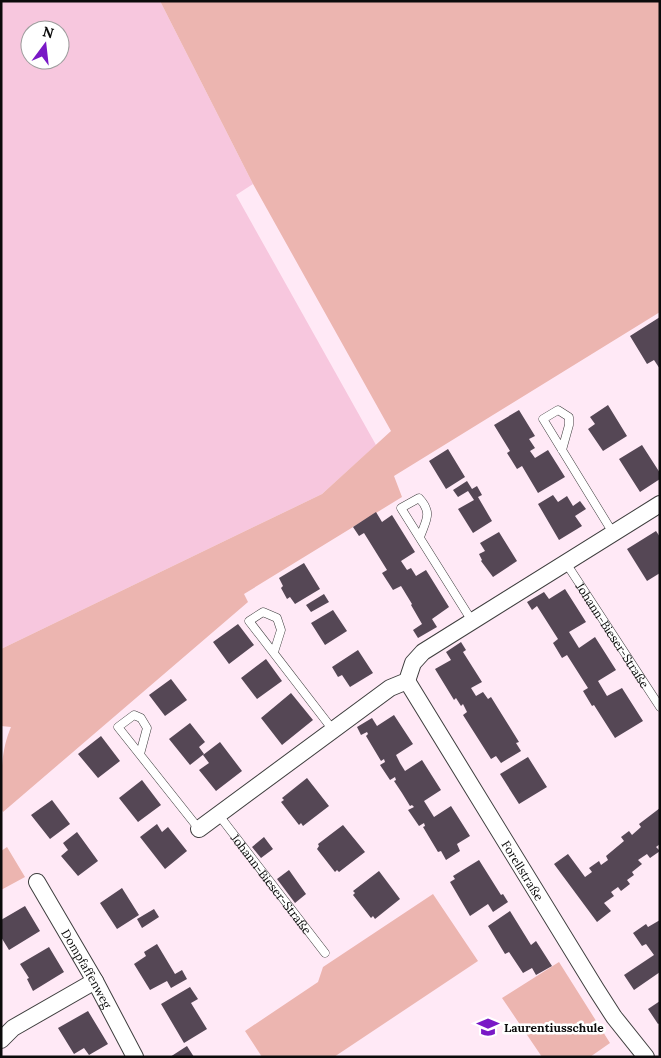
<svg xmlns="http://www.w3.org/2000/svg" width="661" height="1058" font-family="Lora,serif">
  <rect width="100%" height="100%" fill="#ffe9f6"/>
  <path fill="#f7c7de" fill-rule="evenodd" d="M1,1H160L253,184L236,195L376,445L322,494L1,649ZM30,30H60V60H30Z"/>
  <path fill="#ecb5b0" d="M160,1H660V312L394,476L402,497L244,594L248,602L3,812L1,808C1,781 0,752 11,727L1,726V649L322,494L391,431L253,184Z
    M7,847L25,877L1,890V851Z
    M433,894L478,961L334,1057H262L245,1031L318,982L323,967Z
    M559,962L610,1043L590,1057H542L502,998Z"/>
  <path fill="#554755" d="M660,317V369L654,360L647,364L630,336Z
    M608,405L627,436L603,451L588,429L595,424L590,417Z
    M519,410L535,436L529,439L535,448L530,451L535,458L548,450L565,477L538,493L522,466L517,469L507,453L510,451L494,425Z
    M642,445L660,473V479L640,492L619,459Z
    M448,449L465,477L446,489L429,461Z
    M467,481L472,489L477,486L482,495L478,497L492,521L473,533L458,509L474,500L468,491L458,497L453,490Z
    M553,495L558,502L567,496L573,506L580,501L586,509L575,516L582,526L559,540L538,504Z
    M376,512L382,522L392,515L415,552L401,561L407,570L411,568L416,576L426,570L449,607L432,619L437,627L418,638L413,630L422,624L411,605L412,604L401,586L393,590L382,573L387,570L364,533L359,536L353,527Z
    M656,531L660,537V573L647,581L627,549Z
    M499,532L517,561L493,577L481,561L482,560L479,554L485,551L480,543Z
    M304,563L320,589L295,604L290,597L287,599L281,588L283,586L279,578Z
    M565,589L586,622L569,632L579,648L595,637L616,670L598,681L607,696L622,688L643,721L615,738L594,705L592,706L583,691L588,688L567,655L562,658L553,643L558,639L537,606L532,610L527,602L544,592L549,599Z
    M324,594L329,602L311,612L306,605Z
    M333,610L347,631L325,645L311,623Z
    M238,624L254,645L229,664L213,642Z
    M461,642L466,650L463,652L482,682L471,688L476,696L483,692L488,699L491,697L519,742L516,743L521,751L501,763L496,756L491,759L463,715L467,712L463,704L461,706L456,698L454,700L435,669L451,660L446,652Z
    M358,650L373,673L350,687L342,675L338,677L332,667Z
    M266,659L282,681L257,699L241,678Z
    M171,679L187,700L165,716L149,695Z
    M291,693L313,720L282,745L261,718Z
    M394,715L413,744L396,755L400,763L405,771L422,760L441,790L424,801L434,817L451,806L470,836L457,844L460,851L446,860L441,851L438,852L423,827L425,826L424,823L419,826L408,810L414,807L412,805L410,806L402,793L394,781L396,780L395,777L390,780L380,765L385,762L384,759L381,761L366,736L368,734L367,732L361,735L357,727L372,718L377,726Z
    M190,723L205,742L199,747L204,754L190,765L169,739Z
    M101,736L120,761L98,778L78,754Z
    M220,742L242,771L216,791L199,770L209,763L203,755Z
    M528,757L547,787L519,804L500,774Z
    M307,778L329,806L303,826L301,823L299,825L281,802L284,800L282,798Z
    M142,780L161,805L138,822L119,798Z
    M52,800L70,824L50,839L31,815Z
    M660,808V844L656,847L660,851L650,858L647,854L638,860L642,864L632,872L634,875L627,880L630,884L621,891L618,887L611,892L614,896L604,903L611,911L597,922L554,864L568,854L585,877L592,872L589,868L599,861L601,865L608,860L606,856L624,841L621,837L629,831L632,835L641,827L639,824Z
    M157,824L162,832L168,827L187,851L165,869L140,837Z
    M343,825L365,852L339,872L337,870L335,872L317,849L319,846L318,844Z
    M77,832L98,861L78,876L61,856L68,850L63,843Z
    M264,837L273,849L261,858L252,847Z
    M479,860L501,895L503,894L508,902L493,912L488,904L470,916L450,882L455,879L453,876Z
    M289,870L306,894L295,903L277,879Z
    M379,871L400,899L375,919L373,916L371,918L353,895L355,893L353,891Z
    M122,888L139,915L117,929L100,903Z
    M25,906L40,931L9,950L1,937V920Z
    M154,909L159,917L142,928L137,919Z
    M510,911L531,945L536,941L552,966L536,975L532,968L523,973L509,952L505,954L488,926Z
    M660,920V972L634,990L624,975L654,955L646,944L642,946L633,933L646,924L648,927Z
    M157,944L175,974L182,970L187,979L171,988L167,981L150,990L134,964L146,956L144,952Z
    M49,947L64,972L33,991L27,979L29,978L20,964Z
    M190,987L198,999L191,1003L207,1029L184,1043L161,1004Z
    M660,1001V1023L658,1024L648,1009Z
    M88,1011L108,1044L89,1055L84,1048L74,1054L58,1028Z
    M187,1046L194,1057H170Z"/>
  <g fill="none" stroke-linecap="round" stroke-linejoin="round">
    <g stroke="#3e3e3e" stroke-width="9">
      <g id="service">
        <path d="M562,450L569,425V417L558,410L543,419L613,533"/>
        <path d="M420,537C426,520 433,513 419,498L401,508L472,621"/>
        <path id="s1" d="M566,563L660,707"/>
        <path d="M274,652L281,630L277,618L263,612L249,621L333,730"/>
        <path d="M140,754L147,728L141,718L134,715L118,727L199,829"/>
        <path id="s2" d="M218,814L325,953"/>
      </g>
    </g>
    <g stroke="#3e3e3e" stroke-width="18">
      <g id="minor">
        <path id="s3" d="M407,681L596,989L614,1017L646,1057"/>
        <path d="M199,829L390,688L407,681L413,663L423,652L660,504"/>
        <path id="s4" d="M37,882L95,981L135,1057"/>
        <path d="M1,1040L13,1028L95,981"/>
      </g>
    </g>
    <use href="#service" stroke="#fff" stroke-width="8"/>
    <use href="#minor" stroke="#fff" stroke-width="16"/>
  </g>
  <defs>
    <g id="school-bare" transform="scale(1.725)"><path d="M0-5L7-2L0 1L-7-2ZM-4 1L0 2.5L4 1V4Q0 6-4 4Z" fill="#7918c6" stroke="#fff" stroke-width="2.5" paint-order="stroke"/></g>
  </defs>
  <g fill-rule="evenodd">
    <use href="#school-bare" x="488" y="1027"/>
  </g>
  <g text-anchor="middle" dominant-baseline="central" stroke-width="5" stroke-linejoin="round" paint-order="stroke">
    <g font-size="12" fill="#0b0b0b" stroke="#fff">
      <text stroke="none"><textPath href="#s1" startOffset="86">Johann-Bieser-Straße</textPath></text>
      <text stroke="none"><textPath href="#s3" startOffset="222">Forellstraße</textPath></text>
      <text stroke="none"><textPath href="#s2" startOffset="88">Johann-Bieser-Straße</textPath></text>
      <text stroke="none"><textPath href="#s4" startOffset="100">Dompfaffenweg</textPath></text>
    </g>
    <g font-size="12" font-weight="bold" fill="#0b0b0b" stroke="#fff" text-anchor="start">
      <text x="504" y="1027">Laurentiusschule</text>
    </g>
  </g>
  <rect width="661" height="1058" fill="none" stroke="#0b0b0b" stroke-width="5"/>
  <g transform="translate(45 45) rotate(15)"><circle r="24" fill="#ffffff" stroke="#9d9d9d"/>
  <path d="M0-4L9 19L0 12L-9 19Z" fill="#7918c6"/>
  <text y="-8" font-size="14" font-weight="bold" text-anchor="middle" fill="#0b0b0b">N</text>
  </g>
</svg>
